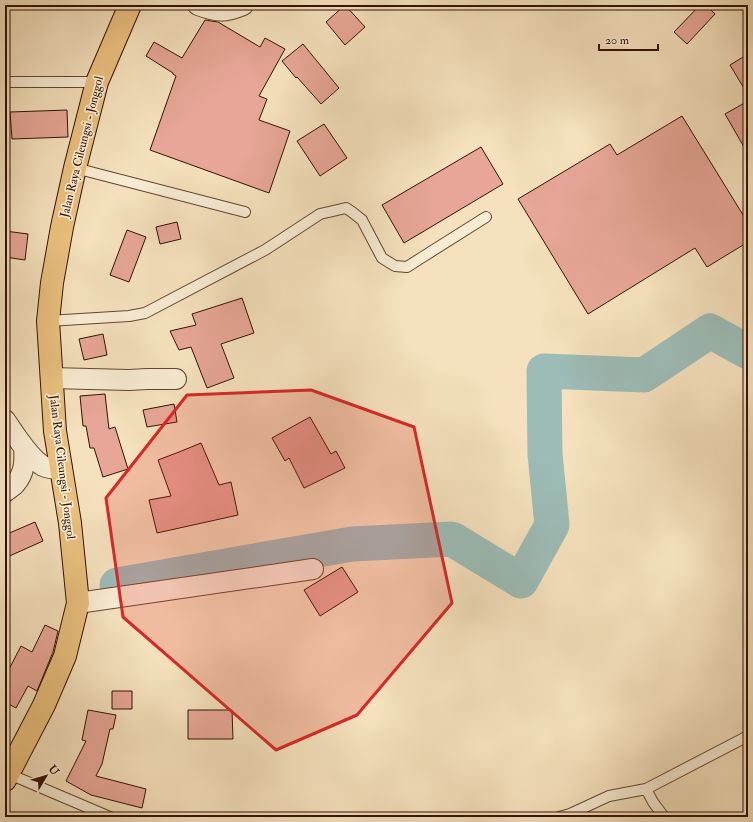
<svg xmlns="http://www.w3.org/2000/svg" width="753" height="822" font-family="'IM FELL Double Pica',serif">
  <rect width="100%" height="100%" fill="#f5e1bd"/>
  <filter id="stains"><feTurbulence type="fractalNoise" baseFrequency=".005" numOctaves="4"/><feColorMatrix values="0 0 0 0 .2 0 0 0 0 .09 0 0 0 0 .02 0 0 0 .5 -.17"/></filter>
  <radialGradient id="worn" r=".72"><stop offset=".6" stop-color="#630" stop-opacity="0"/><stop offset="1" stop-color="#630" stop-opacity=".3"/></radialGradient>
  <g fill="none" stroke-linecap="round" stroke-linejoin="round">
    <path stroke="#9dbcb7" stroke-width="35" d="M117,585L352,544L452,539L521,581L552,525L545,454L544,371L644,375L710,331L748,352"/>
  </g>
  <path fill="#e7a697" stroke="#331203" d="M345,5L365,27L345,45L326,22Z
    M700,5H706L715,14L687,44L674,32Z
    M205,20L218,22L260,47L265,38L285,49L259,96L267,99L259,120L290,131L269,193L150,150L176,76L173,74V73L146,56L154,42L182,58Z
    M303,44L339,88L321,104L297,77L296,78L282,61Z
    M748,54V95L730,65Z
    M748,101V154L725,114Z
    M67,110L68,137L12,139L10,112Z
    M682,116L748,223V242L707,267L695,248L588,314L518,199L610,144L617,155Z
    M324,124L347,158L320,176L297,141Z
    M481,147L503,184L404,243L382,205Z
    M177,222L181,239L160,244L156,227Z
    M127,230L146,237L129,282L110,275Z
    M5,231L28,234L25,260L5,257Z
    M242,298L254,333L221,344L234,378L207,388L191,347L179,350L170,331L196,325L192,314Z
    M103,334L107,355L84,360L79,339Z
    M105,394L109,429L115,427L128,469L103,477L94,448H90L86,426H83L80,396Z
    M174,404L177,422L147,427L143,410Z
    M310,417L331,454L336,451L345,468L304,488L289,458L285,461L272,438Z
    M201,443L219,485L231,482L238,515L157,533L149,500L171,496L158,460L179,452Z
    M35,522L43,541L5,558V535Z
    M342,567L358,592L320,616L304,590Z
    M45,625L58,631L53,652L37,691L28,686L16,708L5,702V677L21,646L32,652Z
    M112,691H132V709H112Z
    M88,710L116,715L113,729H110L102,764L96,776L146,789L142,808L91,795L66,781L86,741L82,740Z
    M188,710H232L233,739H188Z"/>
  <g fill="none" stroke-linecap="round" stroke-linejoin="round">
    <g stroke="#644632" stroke-width="12">
      <path id="lane" d="M5,82H97
        M75,168L245,212
        M48,321L129,316L145,313L265,250L320,214L346,208L352,212L362,220L382,258L395,266L407,267L421,258L486,217
        M9,774L110,817
        M646,789L748,736
        M559,817L570,814L609,796L646,789L653,802L664,817"/>
    </g>
    <g stroke="#644632" stroke-width="22">
      <path id="street" d="M198,5C217,12 224,13 243,5
        M51,378L129,380L147,379H176
        M5,420C14,433 29,458 43,466C49,469 56,469 62,469
        M5,492C8,489 13,487 15,484C25,473 25,460 24,447
        M78,603L313,569"/>
    </g>
    <g stroke="#331203" stroke-width="24">
      <path id="primary" d="M5,780L44,705L65,656L78,603L70,523L55,431L48,321L52,283L62,227L75,168L97,82L130,5"/>
    </g>
    <use href="#lane" stroke="#f8ecd4" stroke-width="10"/>
    <use href="#street" stroke="#f8ecd4" stroke-width="20"/>
    <use href="#primary" stroke="#eac07e" stroke-width="22"/>
  </g>
  <path fill="#d62828" fill-opacity="0.2" stroke="#d62828" stroke-width="3" stroke-linejoin="round" d="M311,390L414,427L452,603L357,715L276,750L123,617L106,498L187,395Z"/>
  <g text-anchor="middle" dominant-baseline="central" stroke-width="3.5" stroke-linejoin="round" paint-order="stroke">
    <g font-size="12" fill="#331203" stroke="#f8ecd4">
      <text transform="translate(82 147) rotate(-76)">Jalan Raya Cileungsi - Jonggol</text>
      <text transform="translate(62 467) rotate(83)">Jalan Raya Cileungsi - Jonggol</text>
    </g>
  </g>
  <rect width="753" height="822" fill="none" stroke="#f5e1bd" stroke-width="20"/>
  <rect x="6" y="6" width="741" height="810" fill="none" stroke="#331203" stroke-width="2"/>
  <rect x="10" y="10" width="733" height="802" fill="none" stroke="#331203"/>
  <g transform="translate(46 776) rotate(52)" stroke="#f8ecd4" stroke-width="3" paint-order="stroke">
  <path d="M0-3L7 15L0 10L-7 15Z" fill="#331203"/>
  <text y="-6" font-size="11" font-weight="bold" text-anchor="middle" fill="#331203">U</text>
  </g>
  <path d="M599 44v6h59v-6" fill="none" stroke="#331203" stroke-width="2"/>
  <text x="605" y="44" font-size="12" fill="#331203" stroke="#f8ecd4" stroke-width="3" paint-order="stroke">20 m</text>
  <rect width="100%" height="100%" filter="url(#stains)"/>
  <rect width="100%" height="100%" fill="url(#worn)"/>
</svg>
